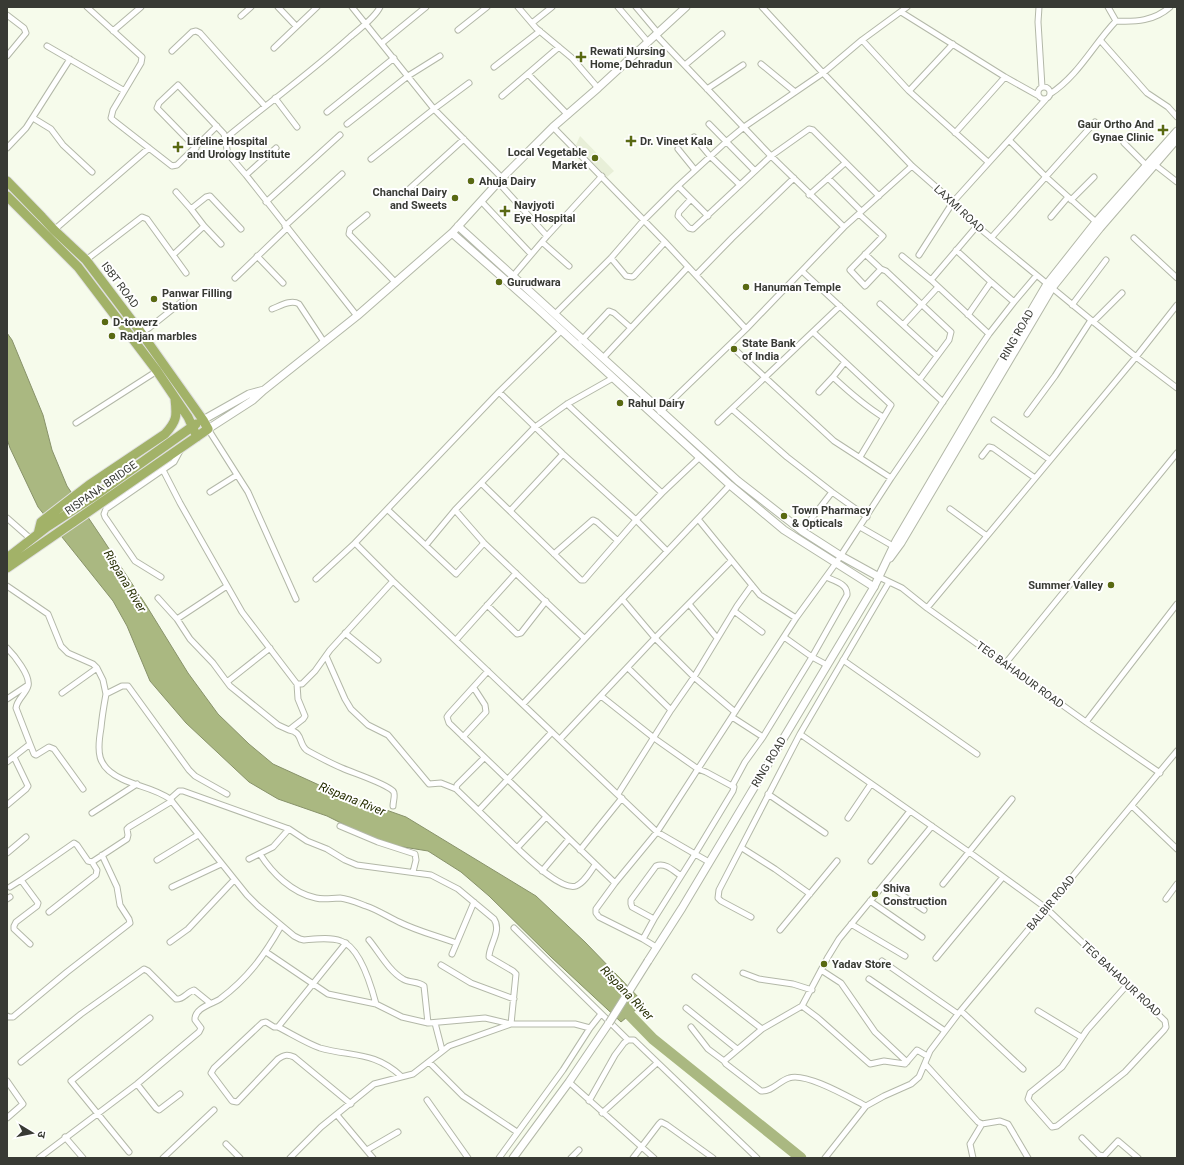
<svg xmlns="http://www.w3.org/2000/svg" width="1184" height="1165" font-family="Roboto,'Noto Sans Devanagari',sans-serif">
  <rect width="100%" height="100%" fill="#f6fbeb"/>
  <path fill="#e8efd8" d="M580,136L614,171L607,177L576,145Z"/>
  <path fill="#aab881" stroke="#88926a" d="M7,333L12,340L43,415L52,450L67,486L102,538L146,605L188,673L218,714L249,744L273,764L330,790L406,817L536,896L585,942L644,1003L621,1022L551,957L489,896L461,872L428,851L391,845L367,836L327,816L278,799L249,782L186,723L150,681L127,626L113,601L38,507L10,448L7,439Z"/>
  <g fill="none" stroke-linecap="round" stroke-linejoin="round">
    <path stroke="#aab881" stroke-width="11" d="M620,1005L653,1039L801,1158"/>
    <g stroke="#b3b8a8" stroke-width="7">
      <path id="minor" d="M87,7L142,57L141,63L113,110L111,118L113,120L172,166L177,165L217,126
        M278,7L296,26
        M352,7L434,109L502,178
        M518,7L536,28L572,58L598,88
        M618,7L648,42
        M636,7L658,33
        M762,7L823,73L912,166L953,202L977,226L1136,357L1177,388
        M1039,7L1038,22L1042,87
        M1108,7L1116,21C1136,22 1154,21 1170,7
        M901,12L1005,77L1039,96
        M7,15L24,28L26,33L7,56
        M241,16L251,7
        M532,23L552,7
        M458,30L487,7
        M113,31L141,7
        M656,35L771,156L844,227
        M862,40L909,91L988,162
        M1100,40L1147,93L1168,107L1177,117
        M382,43L426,7
        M47,46L123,90
        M274,48L317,7
        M172,51L192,32L196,31L200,33L265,106
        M761,64L795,92
        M685,65L722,34
        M494,67L540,31
        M528,74L568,115
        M1038 93a6 6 0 1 1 12 0a6 6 0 1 1-12 0Z
        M707,89L743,65
        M909,91L953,44
        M1050,94C1079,75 1093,45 1116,21
        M502,96L559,47
        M275,98L297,127
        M327,112L394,58
        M33,118L51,129L63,145L92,172
        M347,124L408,76L440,56
        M709,124L755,171
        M553,127L665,242L746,329
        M955,133L1005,77
        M694,137L710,156L740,185
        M226,138C267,104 310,73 350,37C359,29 375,18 380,7
        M1009,140L1045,176L1096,222
        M1124,143L1146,165
        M7,148L26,128L70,59
        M196,148L157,108L159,103L178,85L224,134L228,154L246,175L357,316
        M678,149L695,170
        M371,159L434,109L469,83
        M1154,164L1177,182
        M246,175L276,148
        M828,178L861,211
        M498,182L547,236L513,276
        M678,186L708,216
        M408,190L464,139
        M176,192L191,209
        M809,195L845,163
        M691,199L679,212L678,216L689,228L693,229L771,156L809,129L813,130L879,196
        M1071,200L1094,177
        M481,201L531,254
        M266,202L340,135
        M859,214L883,236L850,270L865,286L881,269L865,254
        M367,215L350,229L349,234L396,283
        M1051,217L1068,197
        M204,226L221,244
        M285,226L342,174
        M54,230L149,148
        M547,236L602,176
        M991,238L1095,122
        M1134,238L1177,278
        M542,242L569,266
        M956,250L991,282L1014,302
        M919,255L953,202L1046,99
        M257,256L283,283
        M902,256L931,280L989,334
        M611,258L626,276L632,277L634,276L665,242
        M86,260L142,217L147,219L173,255
        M881,269L886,271L951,332L949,340L920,379
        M802,271L943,402
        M186,273L173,255L204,226L191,209L206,197L210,196L241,229
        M696,275L732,238L794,178
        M235,278L287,228
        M931,280L977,226
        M880,304L937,356
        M1072,305L1106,260
        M272,309C280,306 291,299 299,304L324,342
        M555,314L611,258L644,220L678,186L727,141L744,127L823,73L862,40L907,7
        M968,315L991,282
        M1093,322L1122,293
        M903,325L938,287
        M561,331L499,392L355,543L393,581L657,832L695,854L733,791L734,787L732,786L745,762L763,737L732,717
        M813,332L891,405L860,457
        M132,339L149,328L184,300
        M581,341L609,311L614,313L631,328
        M730,345L834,441L891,478
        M603,358L688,267
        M845,362L833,377C849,392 865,406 883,417
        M499,392L563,454L636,520L662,493
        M819,392L833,377
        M567,404L662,493L700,457
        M732,409L787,457L832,492L867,517
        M660,412L746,329L844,227L912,166
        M1027,414L1055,376L1091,320
        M994,420L1050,460
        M718,422L840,306
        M76,423L157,371
        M208,429L248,492L296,599
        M982,456L989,447L993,448L1035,478
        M163,470L180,503L242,612L297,684H302L315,671L330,650L393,581
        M481,483L581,580H584L636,520L667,551
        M210,492L237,475
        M950,509L987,536
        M388,510L456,574L484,543
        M455,510L484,543L584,638
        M510,511L563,454
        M7,518L32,540
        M698,519L760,595L796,618
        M860,527L893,546
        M802,531L832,492
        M426,545L455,510L535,427L567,404L613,378
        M554,554L593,520L597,522L618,541
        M161,577L135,561L105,517L104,514L106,509L174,462L181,449
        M879,577L902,588L927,608L1086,722L1160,773
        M316,579L355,543
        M7,586L48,614L61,646L68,653L93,664L97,668L103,680L106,694C104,705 102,716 101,728C97,751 96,767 122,779C139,787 154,788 170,799L247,895L258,906L294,936L300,939L304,940C316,939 330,937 341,941C360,947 371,985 376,1004L402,1017L428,1023L485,1018L511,1024H575L590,1028
        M158,598L177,619L227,586
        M622,599L655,638L694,677L735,712
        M689,604L717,638
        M487,605L517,634L521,633L546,601
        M927,608L1136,357L1177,305
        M734,611L762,632
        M177,619L190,639L213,663L227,682
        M345,633L378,660
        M784,637L812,657L827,665
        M456,640L516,573
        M7,648C14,655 31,676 28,686C26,694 17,699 16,708L30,744L7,762
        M270,648L227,682L230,686L278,725L289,730L303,719L305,716L298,699L297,684
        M326,656L345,699L351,709L368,725L388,735L429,784L441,783L456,789
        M843,660L977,754
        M1005,664L1177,453
        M628,668L671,710
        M488,671L449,714L447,717L449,723L615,883
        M62,693L97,668
        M106,694L122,686H128L189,770L195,776L227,794
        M601,696L654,738L698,769L706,772L732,786
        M7,699L28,685
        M523,704L730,485
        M1086,722L1177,604
        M289,730C304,732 298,746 308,751C319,757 330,763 342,768C353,773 385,783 393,791C396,794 393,801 393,806
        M800,734L969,852L1046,908L1165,1021L1166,1027L1164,1030L1125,1072L1057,1126L1052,1127L1030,1102L1028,1099L1030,1093L1062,1067L1087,1030L1127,985
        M463,737L486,712L485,705L474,688
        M763,737L812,657L847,595C848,584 835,581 826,577
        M560,739L655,638L731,561
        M30,744L34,754L36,755L49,747L54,749L83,789
        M484,758L457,785L456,789L517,848
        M618,794L671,710L694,677L737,606L752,585
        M768,794L825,833
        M170,799L179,791H183L289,829L307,841L327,849L345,860L357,865L431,875L458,889L494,919C502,931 489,945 489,957L513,971L516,974L511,1024L449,1046L413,1074L374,1084L321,1127L290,1158
        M7,805L26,789L28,786L14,757
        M1132,806L1177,849
        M479,810L552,732
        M92,813L137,784
        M546,817L517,848C528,858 561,891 576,886C584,883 590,872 595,865
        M848,818L871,784
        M340,826L378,842L415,854L416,860L413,872
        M742,848L775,869L810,894
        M580,850L622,798
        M7,853L26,837
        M260,854C272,873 292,893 316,898C324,900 332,898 340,898C349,899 358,903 366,906C378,910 388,917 399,922C417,931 437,936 456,943
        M249,859L273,847L289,829
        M157,860L198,835
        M871,861L910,811
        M542,871L569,839
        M681,876C674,871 665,862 656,866L631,900V904L632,907L654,919L695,854L709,862
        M21,880L74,843L77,845L88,861L92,862L127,839L128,835L127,829L129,827L172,801
        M885,883L924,910
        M943,884L1012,799
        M10,887L21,880L38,903L37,906L16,922L14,926V929L30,944
        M172,887L221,864
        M7,899L10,897
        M1166,899L1177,884
        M870,901L922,937
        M49,912L96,875L97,870L92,862
        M751,917L721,901L718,898L719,890L800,734L889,582
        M851,924L905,956
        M514,928L628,1040
        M780,930L837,861
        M643,939L654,919
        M369,940C379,952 389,971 403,979C409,983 418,981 424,986L428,1023
        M170,942L188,929L234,880
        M346,943L278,1027H274L266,1022L262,1023L214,1068L211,1073L232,1101L237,1102L278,1059C284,1055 287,1054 294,1057L351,1104
        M656,947L643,939L599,917L596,913V909L615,883L657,832L796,618L836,563L891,478L989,334L1014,302L1036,276
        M266,952L328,994L376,1004
        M452,954L474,902
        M936,958L1003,877
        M882,961L958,1014
        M441,965L471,983L514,999
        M821,970L841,983L875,1032L907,1062
        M743,973L759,979L793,984L812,990
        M695,977L762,1029
        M869,979L945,1031
        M802,1006L818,1018L870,1064L884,1061L905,1064L917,1050L927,1056
        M686,1008L737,1049
        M961,1011L1023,1069
        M1038,1011L1081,1037
        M7,1016L9,1017H13L67,972L130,923L129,919L120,905L117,887L102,855
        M435,1023L442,1050
        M278,1027C292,1034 306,1043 320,1048C352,1057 374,1051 401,1076
        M691,1027L708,1049L724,1061
        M21,1062L81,1014L144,969L148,971L176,999C183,1000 187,992 194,990L210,1003
        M429,1062L463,1096L517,1132
        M925,1064L978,1122L982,1124L1000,1121L1008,1124L1028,1158
        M7,1081L23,1104L7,1118
        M569,1082L654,1158
        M137,1084L156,1108L159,1110L180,1094
        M427,1100L468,1158
        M589,1101L615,1055L624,1043L628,1040H634L757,1158
        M866,1106C850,1098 806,1072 789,1078C779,1081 772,1092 761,1091L726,1064L724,1061L762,1029L802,1006L828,957L839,939L932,826
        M602,1113L657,1063
        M337,1115L373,1158
        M65,1137L83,1158
        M1082,1138L1099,1155L1104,1156L1118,1141L1138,1158
        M226,1144L240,1158
        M367,1150L398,1132
        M129,1152L71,1081L150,1018
        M39,1158L137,1084L199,1032L201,1028L195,1020C194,1008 212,1004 220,999C248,978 264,956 281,926
        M163,1158L214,1110
        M499,1158L563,1070L590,1028L601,1014
        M571,1158L579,1150
        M633,1158L659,1124L661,1122L667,1125L713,1158
        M825,1158L866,1106L884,1096L911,1084L919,1077L930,1051L958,1014L1177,751
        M973,1158L970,1144L982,1124"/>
    </g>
    <g stroke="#b3b8a8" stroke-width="9">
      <path id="tertiary" d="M890,558L901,543L1052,288L1100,228L1177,139
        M648,961L682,908L874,587L896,541L1047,284L1096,222L1177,131
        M513,1158L569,1082L609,1023"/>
    </g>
    <g stroke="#b3b8a8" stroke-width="9">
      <path id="secondary" d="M458,226L738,481L802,531L841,556L879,577
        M452,233L536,307L730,485L784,530L874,587
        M203,420L249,394L264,390
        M208,429L253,400L264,390L357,316L452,233L502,178L553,127L598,88L686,7"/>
    </g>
    <g stroke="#dfdfdf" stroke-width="11">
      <path id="trunk" d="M7,181L42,217L54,230L86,260L142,334L203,420L208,429L7,568
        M7,196L78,267L157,371L188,417L197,437
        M38,534L41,522L89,485L165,434C177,421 177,416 175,399
        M7,558L47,527L93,497L196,424"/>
    </g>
    <use href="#minor" stroke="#fff" stroke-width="5"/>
    <use href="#tertiary" stroke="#fff" stroke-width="7"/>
    <use href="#secondary" stroke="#fff" stroke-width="7"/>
    <use href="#trunk" stroke="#a2b268" stroke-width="9"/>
    <g stroke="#b3b8a8" stroke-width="9" stroke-linecap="butt">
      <path id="tertiary-bridge" d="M609,1023L648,961"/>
    </g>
    <use href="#tertiary-bridge" stroke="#fff" stroke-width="7"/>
  </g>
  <g fill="#596912" stroke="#fff" stroke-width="1.5">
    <path d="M579 51h4v4h4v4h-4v4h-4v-4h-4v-4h4z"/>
    <path d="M1161 124h4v4h4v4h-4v4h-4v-4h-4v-4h4z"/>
    <path d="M629 135h4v4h4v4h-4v4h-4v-4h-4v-4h4z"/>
    <path d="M176 141h4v4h4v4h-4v4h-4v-4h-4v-4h4z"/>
    <circle cx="595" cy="158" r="4"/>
    <circle cx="471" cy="181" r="4"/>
    <circle cx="455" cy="198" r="4"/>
    <path d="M503 205h4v4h4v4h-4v4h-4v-4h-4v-4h4z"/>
    <circle cx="499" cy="282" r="4"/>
    <circle cx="746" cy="287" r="4"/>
    <circle cx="154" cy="299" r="4"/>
    <circle cx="105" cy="322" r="4"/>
    <circle cx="112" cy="336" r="4"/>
    <circle cx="734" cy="349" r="4"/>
    <circle cx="620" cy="403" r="4"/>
    <circle cx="784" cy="516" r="4"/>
    <circle cx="1111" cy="585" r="4"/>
    <circle cx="875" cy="894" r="4"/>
    <circle cx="824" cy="964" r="4"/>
  </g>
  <g text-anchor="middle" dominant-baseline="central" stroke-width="4" stroke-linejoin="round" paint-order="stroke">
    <g font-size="11" font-weight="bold" fill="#383a34" stroke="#fff" text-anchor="start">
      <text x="590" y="51">Rewati Nursing<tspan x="590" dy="13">Home, Dehradun</tspan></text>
      <text x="1154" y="124" text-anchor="end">Gaur Ortho And<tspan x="1154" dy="13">Gynae Clinic</tspan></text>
      <text x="187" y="141">Lifeline Hospital<tspan x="187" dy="13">and Urology Institute</tspan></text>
      <text x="640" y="141">Dr. Vineet Kala</text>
      <text x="587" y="152" text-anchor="end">Local Vegetable<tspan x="587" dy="13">Market</tspan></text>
      <text x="479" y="181">Ahuja Dairy</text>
      <text x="447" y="192" text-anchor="end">Chanchal Dairy<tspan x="447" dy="13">and Sweets</tspan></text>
      <text x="514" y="205">Navjyoti<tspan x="514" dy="13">Eye Hospital</tspan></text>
      <text x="507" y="282">Gurudwara</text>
      <text x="754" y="287">Hanuman Temple</text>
      <text x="162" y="293">Panwar Filling<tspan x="162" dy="13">Station</tspan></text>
      <text x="113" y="322">D-towerz</text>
      <text x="120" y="336">Radjan marbles</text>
      <text x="742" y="343">State Bank<tspan x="742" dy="13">of India</tspan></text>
      <text x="628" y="403">Rahul Dairy</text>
      <text x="792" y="510">Town Pharmacy<tspan x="792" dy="13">&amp; Opticals</tspan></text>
      <text x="1103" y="585" text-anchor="end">Summer Valley</text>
      <text x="883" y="888">Shiva<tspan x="883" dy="13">Construction</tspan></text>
      <text x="832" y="964">Yadav Store</text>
    </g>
    <g font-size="11" fill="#383a34" stroke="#fff">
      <text transform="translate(959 209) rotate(43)">LAXMI ROAD</text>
      <text transform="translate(120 285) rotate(53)">ISBT ROAD</text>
      <text transform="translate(1017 335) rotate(-60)">RING ROAD</text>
      <text transform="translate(101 488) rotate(-35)">RISPANA BRIDGE</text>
      <text transform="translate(1020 675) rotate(36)">TEG BAHADUR ROAD</text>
      <text transform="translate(769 762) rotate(-59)">RING ROAD</text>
      <text transform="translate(1051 903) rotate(-50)">BALBIR ROAD</text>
      <text transform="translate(1121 979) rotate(43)">TEG BAHADUR ROAD</text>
    </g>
    <g font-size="12" font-style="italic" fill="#272f03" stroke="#fff">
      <text transform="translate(125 581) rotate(59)">Rispana River</text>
      <text transform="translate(352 799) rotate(22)">Rispana River</text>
      <text transform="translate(627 993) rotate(46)">Rispana River</text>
    </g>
  </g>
  <rect width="1184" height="1165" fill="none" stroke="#383a34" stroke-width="16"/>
  <g transform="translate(32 1133) rotate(100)" stroke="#ffffff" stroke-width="3" paint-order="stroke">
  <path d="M0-3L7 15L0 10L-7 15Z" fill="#383a34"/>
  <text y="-6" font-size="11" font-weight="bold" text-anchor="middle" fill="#383a34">उ</text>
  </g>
</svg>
